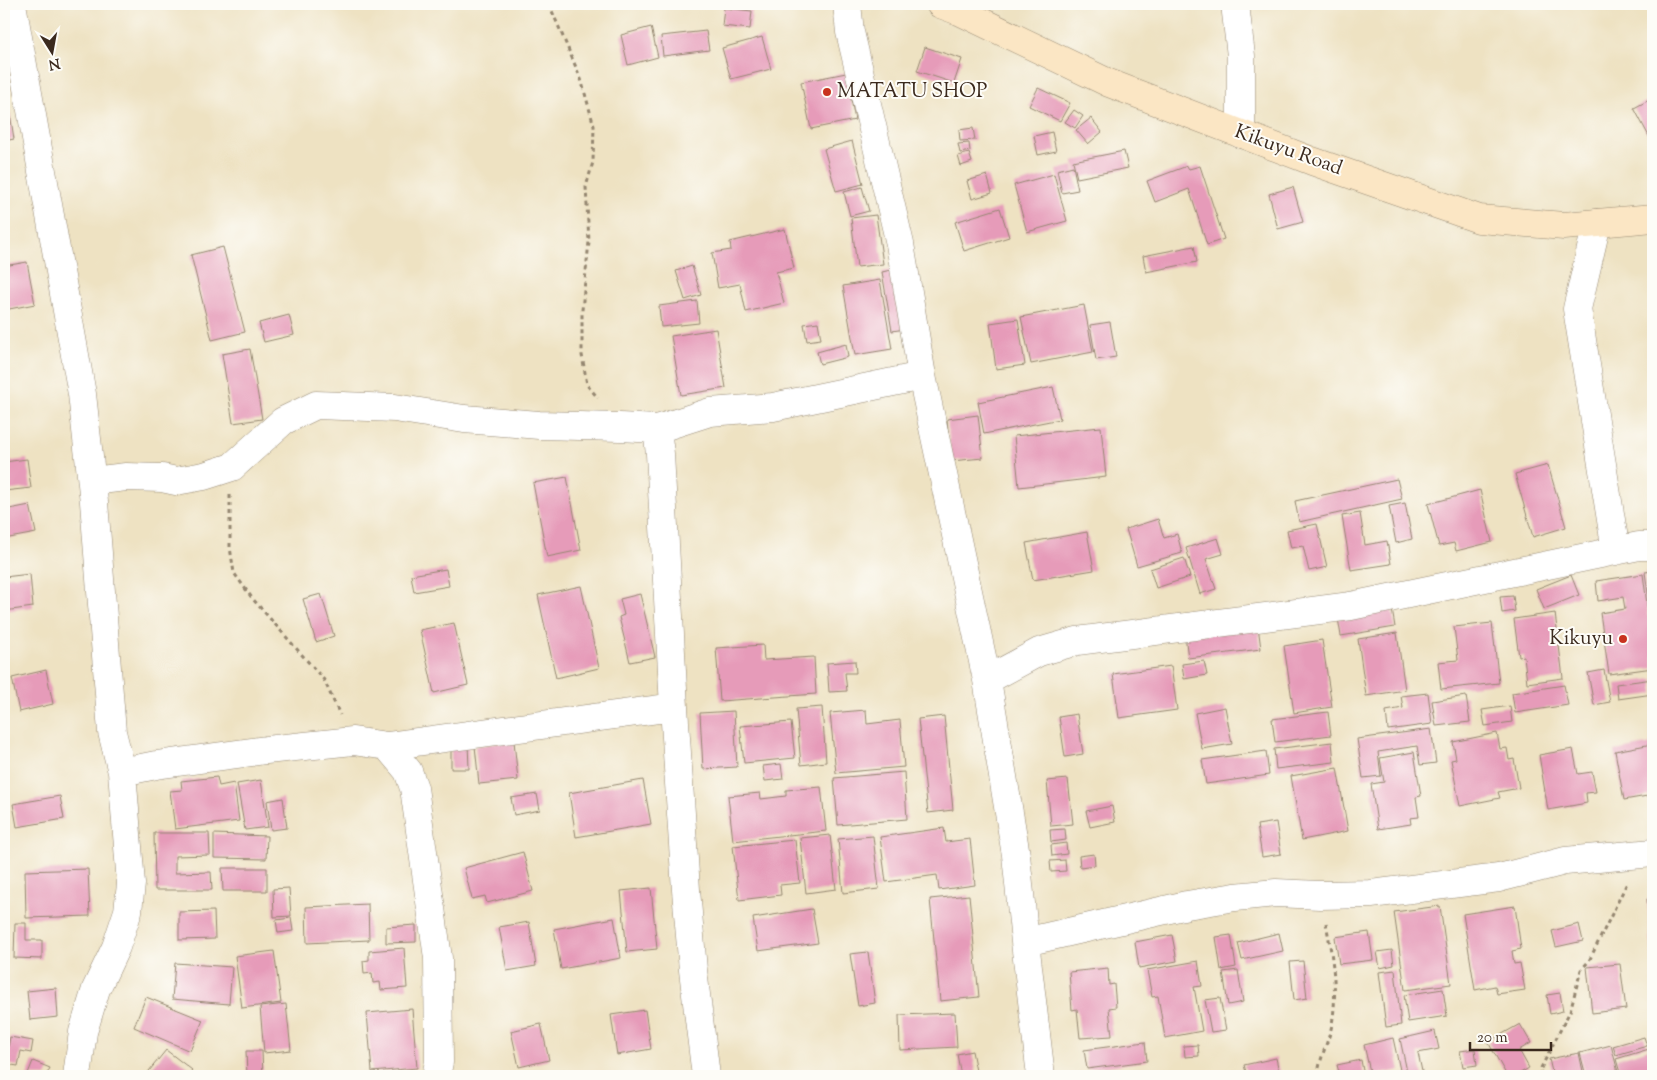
<svg xmlns="http://www.w3.org/2000/svg" width="1657" height="1080" font-family="'Sorts Mill Goudy',serif">
  <rect width="100%" height="100%" fill="#fdfcf7"/>
  <filter id="ink" filterUnits="userSpaceOnUse"><feTurbulence type="fractalNoise" baseFrequency=".02" numOctaves="2"/><feDisplacementMap in="SourceGraphic" scale="10" xChannelSelector="R" yChannelSelector="G"/><feConvolveMatrix kernelMatrix="1 2 1 2 8 2 1 2 1" color-interpolation-filters="sRGB"/></filter>
  <filter id="wash" filterUnits="userSpaceOnUse"><feTurbulence type="fractalNoise" baseFrequency=".0096" numOctaves="4" result="noise"/><feDisplacementMap in="SourceGraphic" scale="20" xChannelSelector="R" yChannelSelector="G"/><feGaussianBlur stdDeviation="1.12" result="paint"/><feColorMatrix in="noise" values="0 0 0 0 0 0 0 0 0 0 0 0 0 0 0 0 0 1.4 0 .05"/><feComposite in="paint" operator="in"/></filter>
  <g filter="url(#wash)">
    <rect width="100%" height="100%" fill="#eee2c2"/>
    <g id="blocks">
      <path fill="#e69bb9" d="M724,8L752,11L750,29L722,26Z
        M651,27L658,57L628,65L621,35Z
        M706,31L709,50L663,56L661,36Z
        M762,37L771,69L731,79L722,48Z
        M925,47L962,59L954,83L917,71Z
        M846,73L855,120L811,129L801,82Z
        M1038,88L1070,103L1060,121L1029,106Z
        M1653,98V144L1634,108Z
        M1074,110L1083,116L1075,128L1065,122Z
        M10,113L14,139L4,141V114Z
        M1091,118L1102,132L1088,144L1076,130Z
        M973,128L975,140L960,141L959,130Z
        M1052,132L1056,151L1038,155L1034,136Z
        M852,141L863,184L836,191L824,149Z
        M969,143L970,151L960,153L958,144Z
        M1124,151L1128,168L1077,178L1073,161Z
        M969,153L972,162L961,166L958,156Z
        M1073,166L1078,190L1062,193L1057,170Z
        M1187,166L1189,169L1200,166L1224,239L1207,245L1189,189L1155,202L1147,181Z
        M1054,174L1067,221L1027,232L1014,185Z
        M987,175L992,193L972,199L967,181Z
        M862,187L869,211L850,216L844,192Z
        M1293,187L1303,222L1278,229L1269,194Z
        M1000,208L1009,237L964,251L955,222Z
        M876,215L883,264L857,267L851,218Z
        M785,229L794,268L776,272L784,303L746,312L740,284L718,288L712,253L731,250L730,242Z
        M1194,246L1197,262L1146,272L1143,256Z
        M223,247L245,332L212,340L191,255Z
        M27,262L35,304L4,310V266Z
        M692,266L701,295L685,300L676,271Z
        M895,269L905,329L892,331L882,272Z
        M880,280L892,349L855,355L843,286Z
        M697,301L699,323L661,327L659,306Z
        M1084,305L1093,352L1031,364L1021,317Z
        M289,315L294,335L264,342L259,323Z
        M1018,319L1025,365L996,369L990,323Z
        M818,322L821,339L807,341L804,324Z
        M1110,322L1116,357L1096,360L1090,325Z
        M716,329L726,388L681,395L671,336Z
        M846,344L848,357L820,364L817,352Z
        M250,349L262,419L233,423L222,354Z
        M1053,387L1060,419L984,434L978,402Z
        M978,415L983,458L951,461L947,419Z
        M1101,427L1106,477L1019,487L1014,436Z
        M27,459L31,488L4,491V462Z
        M1548,465L1566,527L1533,537L1515,474Z
        M567,477L581,550L547,557L533,483Z
        M1397,479L1402,499L1299,522L1295,501Z
        M1480,490L1492,542L1456,551L1454,543L1439,546L1428,504Z
        M1405,503L1412,539L1396,543L1389,506Z
        M30,505L36,533L4,539V510Z
        M1360,513L1365,545L1387,541L1391,564L1351,570L1342,516Z
        M1158,519L1164,538L1177,534L1182,553L1137,566L1126,529Z
        M1317,524L1327,567L1309,571L1303,546L1291,548L1287,530Z
        M1087,532L1094,570L1033,580L1026,543Z
        M1218,538L1223,554L1206,559L1216,589L1200,594L1186,548Z
        M1184,558L1190,577L1156,588L1150,569Z
        M446,569L449,586L414,592L411,575Z
        M1653,571V623H1652L1645,572Z
        M30,574L33,607L4,611V577Z
        M1643,574L1653,650V668L1609,674L1600,613L1625,609L1623,597L1598,601L1596,581Z
        M1571,575L1579,595L1544,609L1536,589Z
        M581,586L599,668L556,678L538,595Z
        M321,594L334,636L316,642L303,599Z
        M640,594L655,657L630,662L619,617L624,615L620,599Z
        M1513,596L1515,611L1502,613L1500,597Z
        M1392,609L1395,627L1341,636L1338,618Z
        M1555,613L1563,678L1527,683L1524,656L1519,657L1514,619Z
        M454,623L468,685L434,693L420,630Z
        M1492,623L1499,683L1441,689L1438,662L1458,660L1454,627Z
        M1258,626L1261,649L1188,658L1185,635Z
        M1397,633L1405,690L1366,696L1358,639Z
        M1322,640L1332,707L1294,713L1284,646Z
        M763,645L764,660L814,657L816,694L720,701L716,648Z
        M855,661L856,673H845L847,691L829,692L827,663Z
        M1204,661L1207,675L1184,679L1182,664Z
        M1171,666L1177,710L1119,718L1113,674Z
        M46,670L53,704L19,712L12,678Z
        M1604,670L1610,702L1594,705L1588,673Z
        M1653,679V694L1618,699L1616,684Z
        M1564,685L1568,705L1515,713L1512,693Z
        M1428,693L1432,724L1388,730L1386,711L1403,708L1401,696Z
        M1466,696L1470,722L1436,726L1432,701Z
        M1510,706L1512,722L1485,726L1482,710Z
        M822,707L826,762L801,765L796,709Z
        M1225,707L1232,744L1202,749L1195,713Z
        M866,710L867,724L900,720L904,767L836,773L830,713Z
        M734,711L737,767L703,769L700,713Z
        M1328,712L1331,735L1275,742L1272,719Z
        M1077,714L1083,754L1065,757L1059,717Z
        M944,716L953,810L928,813L918,719Z
        M791,722L795,758L744,763L740,726Z
        M1431,729L1436,763L1420,765L1417,746L1378,752L1381,776L1363,778L1357,739Z
        M1497,733L1500,749L1507,748L1509,760L1514,759L1519,788L1498,792L1500,798L1460,806L1451,760L1456,759L1453,742Z
        M514,741L518,780L479,784L475,746Z
        M1332,742L1334,762L1276,769L1274,749Z
        M468,743L469,769H451V744Z
        M1652,744L1653,795L1624,800L1615,751Z
        M1573,749L1578,774L1592,772L1596,792L1586,793L1587,803L1548,810L1539,755Z
        M1266,751L1269,775L1206,784L1202,760Z
        M1414,752L1421,796L1416,797L1419,817L1410,818L1411,824L1378,829L1371,784L1384,782L1380,758Z
        M781,764L783,779L765,781L763,766Z
        M1337,768L1348,831L1302,840L1291,776Z
        M904,772L907,819L838,825L834,778Z
        M217,777L219,786L234,783L239,821L175,829L170,791L182,790L181,781Z
        M1068,779L1073,824L1051,826L1047,781Z
        M261,780L268,827L245,830L237,784Z
        M643,780L651,824L576,837L569,793Z
        M821,787L826,831L733,841L728,796L760,793L761,799L786,796V790Z
        M537,794L540,810L514,815L511,798Z
        M60,796L64,819L17,827L13,804Z
        M283,798L287,828L271,830L267,801Z
        M1112,806L1115,822L1090,827L1086,811Z
        M1276,822L1281,854L1262,857L1257,825Z
        M944,828L946,842L970,839L975,885L939,890L937,875L886,882L880,837Z
        M1065,829L1066,840L1051,842L1050,830Z
        M154,833H209L210,855L175,856V873L211,872L212,890H155Z
        M214,834L267,836L266,859L214,858Z
        M830,835L836,889L806,893L800,838Z
        M873,836L879,889L843,893L838,839Z
        M795,840L800,883L780,885L781,895L739,900L733,846Z
        M1066,843L1067,854L1052,856L1051,845Z
        M523,852L533,891L487,903L485,896L472,899L464,868Z
        M1094,854L1095,865L1080,867L1079,856Z
        M1065,860L1066,871L1051,872L1050,861Z
        M222,868H267V891H223Z
        M88,869L90,916L26,918L25,871Z
        M289,888L291,916L274,917L273,889Z
        M651,888L657,949L627,952L621,891Z
        M969,895L979,997L940,1001L930,899Z
        M1653,898V955H1652L1647,899Z
        M368,904L369,940L307,943L306,907Z
        M1440,906L1451,984L1405,990L1394,912Z
        M1515,906L1521,949L1512,951L1514,964L1520,963L1525,990L1497,994L1495,986L1475,990L1463,914Z
        M812,909L818,943L758,951L753,918Z
        M214,911L215,939L179,940V912Z
        M291,918L293,931L278,933L276,920Z
        M614,918L621,958L561,969L554,929Z
        M529,922L536,966L507,971L499,927Z
        M15,923H26V940H42V959L14,958Z
        M1579,924L1583,941L1556,947L1552,931Z
        M416,925V942L386,943V927Z
        M1369,932L1373,960L1339,964L1335,937Z
        M1279,933L1283,951L1242,960L1238,943Z
        M1172,935L1177,961L1139,968L1135,942Z
        M1231,935L1236,967L1221,970L1216,937Z
        M404,948L407,988L381,990L380,982L373,983L372,973L364,974L363,961L369,960V951Z
        M1392,950L1394,965L1380,968L1377,952Z
        M274,951L281,1003L242,1008L235,956Z
        M868,952L875,1003L858,1006L850,954Z
        M1198,961L1202,986L1194,987L1202,1031L1165,1038L1158,996L1152,997L1147,970Z
        M1303,961L1307,998L1294,1000L1290,962Z
        M175,963L232,967L229,1004L172,999Z
        M1620,964L1626,1009L1592,1013L1587,967Z
        M1108,968L1109,985L1114,984L1116,1007L1109,1008L1112,1036L1080,1038L1077,1009L1072,1010L1069,972Z
        M1238,970L1243,1002L1228,1005L1223,972Z
        M1395,970L1401,1025L1386,1027L1379,972Z
        M56,988L58,1017L30,1020L27,991Z
        M1443,989L1447,1016L1408,1022L1404,995Z
        M1560,993L1563,1011L1550,1014L1547,995Z
        M146,997L203,1020L190,1051L134,1027Z
        M1220,998L1226,1030L1211,1032L1205,1000Z
        M286,1004L291,1050L264,1053L260,1007Z
        M412,1009L417,1068L372,1072L367,1013Z
        M645,1010L651,1049L617,1055L611,1015Z
        M955,1013L957,1047L900,1050L899,1015Z
        M541,1024L549,1060L519,1067L511,1031Z
        M1520,1024L1531,1043L1519,1050L1529,1068L1515,1076H1507L1488,1042Z
        M1435,1031L1439,1049L1418,1053L1423,1076H1408L1400,1039Z
        M10,1037L33,1041L31,1053L21,1051L18,1066L5,1064Z
        M1644,1037L1647,1046L1616,1055L1613,1046Z
        M1393,1038L1400,1070L1371,1076L1364,1045Z
        M1145,1042L1147,1061L1087,1069L1084,1050Z
        M1198,1045L1199,1056L1185,1057L1184,1046Z
        M1611,1045L1619,1076H1586L1580,1053Z
        M1475,1049L1477,1065L1463,1067L1460,1051Z
        M1649,1049L1653,1064V1076H1621L1616,1059Z
        M166,1050L192,1070L187,1076H145Z
        M246,1051H262L263,1076H247Z
        M972,1051L977,1076H961L957,1054Z
        M1579,1053L1584,1076H1553L1549,1059Z
        M1276,1058L1280,1076H1247L1244,1065Z
        M1361,1060L1364,1076H1340L1337,1065Z
        M33,1061L50,1068L46,1076H27Z
        M1129,1071L1130,1076H1098V1075Z"/>
    </g>
  </g>
  <g filter="url(#ink)">
    <use href="#blocks" fill-opacity="0" stroke="#948670" stroke-width="1"/>
    <g fill="none" stroke-linecap="round" stroke-linejoin="round">
      <g stroke="#948670" stroke-width="29">
        <path id="minor" d="M12,4L82,394L94,502L112,732L122,772L131,884L128,911L116,947L96,989L83,1032L77,1076
          M847,4L850,32L900,244L922,376L987,680L1016,855L1025,942L1041,1076
          M1235,4L1241,56V134
          M1597,223L1577,309L1616,551
          M657,429L660,454L674,707L686,890L693,970L706,1076
          M92,481L126,477L162,478L176,481L204,476L232,467L283,421L316,405L395,408L464,419L539,425L620,427L657,429L710,412L773,407L922,376
          M987,680L1039,652L1077,641L1351,606L1639,546H1653
          M387,746L674,707
          M122,772L156,765L266,750L353,741L387,746L408,771L414,788L438,958L439,1062L436,1076
          M1025,942L1187,905L1235,897L1276,893L1320,895L1371,894L1499,878L1565,861L1653,853"/>
      </g>
      <g stroke="#948670" stroke-width="29">
        <path id="secondary" d="M940,4L959,11L1109,83L1312,161L1479,219L1564,226L1653,218"/>
      </g>
      <path stroke="#948670" stroke-width="3" stroke-dasharray="4 4" stroke-linecap="butt" d="M549,4L581,79L594,126L593,162L586,187L589,242L582,310V355L587,385L598,398
        M230,495V547L234,573L252,598L324,680L340,715
        M1318,1076C1319,1058 1329,1042 1332,1024C1338,990 1332,955 1326,923
        M1541,1076L1540,1070L1570,1011L1581,970L1589,961L1627,883"/>
      <use href="#minor" stroke="#fff" stroke-width="28"/>
      <use href="#secondary" stroke="#fbe6c4" stroke-width="28"/>
    </g>
  </g>
  <g fill="#c8321e" stroke="#fdfcf7" stroke-width="2">
    <circle cx="827" cy="92" r="5"/>
    <circle cx="1623" cy="639" r="5"/>
  </g>
  <g text-anchor="middle" dominant-baseline="central" stroke-width="4" stroke-linejoin="round" paint-order="stroke">
    <g font-size="20" fill="#3b2a1e" stroke="#fdfcf7" text-anchor="start">
      <text x="837" y="92">MATATU SHOP</text>
      <text x="1613" y="639" text-anchor="end">Kikuyu</text>
    </g>
    <g font-size="20" fill="#3b2a1e" stroke="#fdfcf7">
      <text transform="translate(1288 151) rotate(20)">Kikuyu Road</text>
    </g>
  </g>
  <rect width="1657" height="1080" fill="none" stroke="#fdfcf7" stroke-width="20"/>
  <g transform="translate(52 52) rotate(169)" stroke="#fdfcf7" stroke-width="4" paint-order="stroke">
  <path d="M0-4L9 19L0 12L-9 19Z" fill="#3b2a1e"/>
  <text y="-8" font-size="14" font-weight="bold" text-anchor="middle" fill="#3b2a1e">N</text>
  </g>
  <path d="M1470 1042v8h81v-8" fill="none" stroke="#3b2a1e" stroke-width="2.5"/>
  <text x="1477" y="1042" font-size="15" fill="#3b2a1e" stroke="#fdfcf7" stroke-width="4" paint-order="stroke">20 m</text>
</svg>
